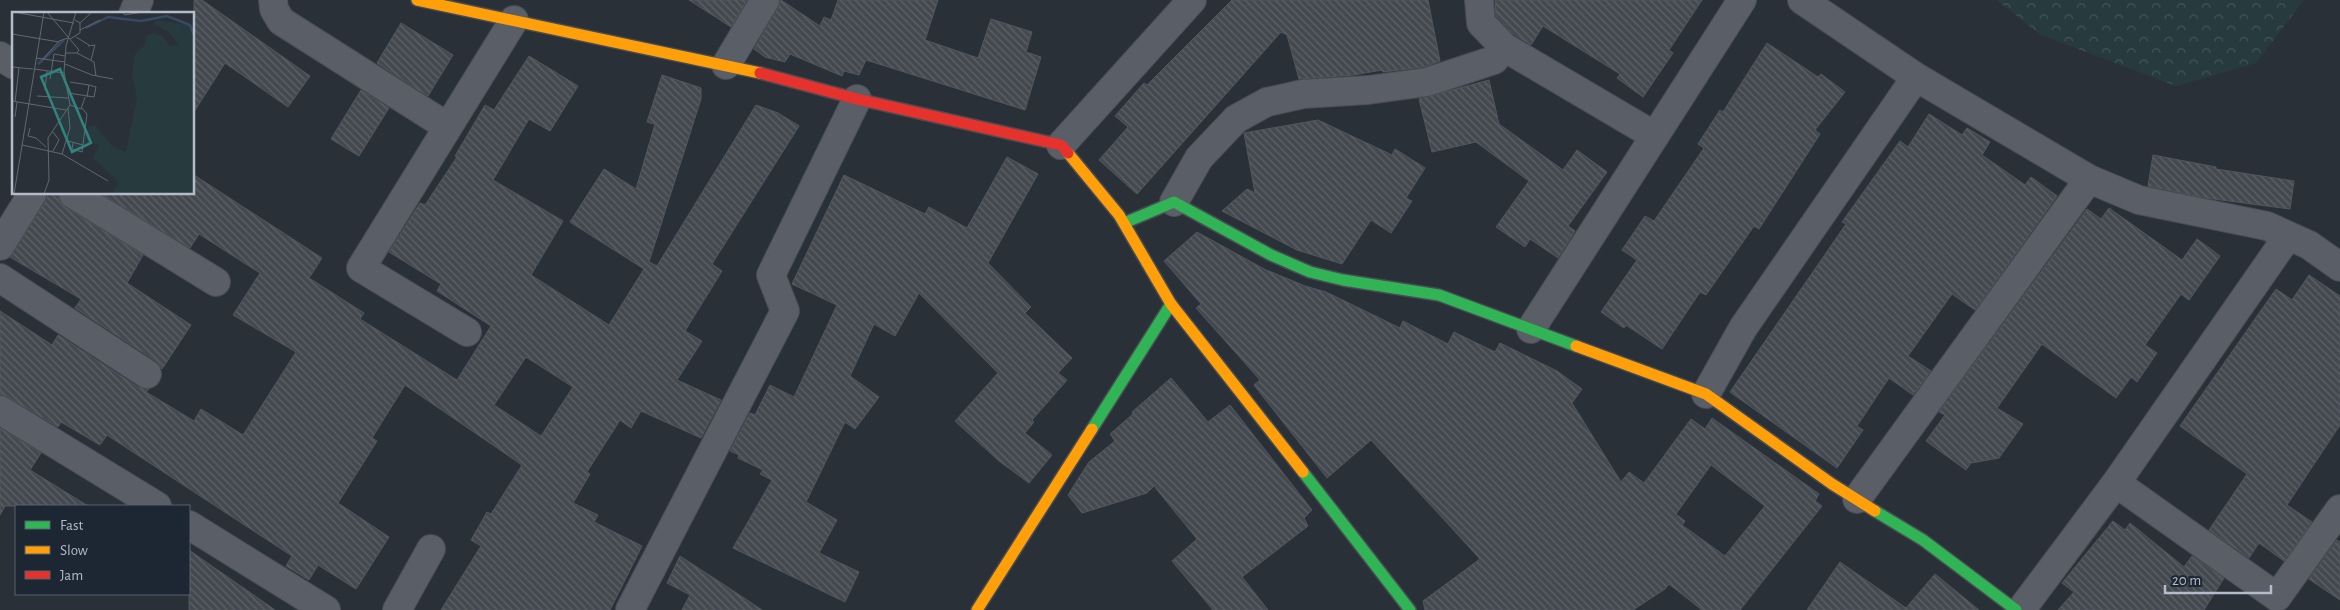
<svg xmlns="http://www.w3.org/2000/svg" width="2340" height="610" font-family="'Alegreya Sans',sans-serif">
  <defs>
    <pattern id="forest-crowns" width="20" height="18" patternUnits="userSpaceOnUse" patternTransform="scale(1.25)"><rect width="20" height="18" fill="#273a3e"/><path d="M2 6a3 3 0 1 1 6 0M12 15a3 3 0 1 1 6 0" fill="none" stroke="#445559"/></pattern>
    <pattern id="building-back-hatch" width="6" height="6" patternUnits="userSpaceOnUse" patternTransform="scale(1.25)"><rect width="6" height="6" fill="#444950"/><path d="M-1 5l2 2M0 0l6 6M5-1l2 2" fill="none" stroke="#5d6168"/></pattern>
  </defs>
  <rect width="100%" height="100%" fill="#2a3038"/>
  <path fill="url(#forest-crowns)" d="M1996,0H2304L2256,63L2176,86L2041,35Z"/>
  <path fill="url(#building-back-hatch)" stroke="#52575f" fill-rule="evenodd" d="M194,0H202L310,76L288,107L225,63L194,112Z
    M689,0H747L731,27Z
    M781,0L820,26L824,17L831,20L838,0H938L925,40L978,58L991,19L1032,32L1026,52L1041,57L1025,110L866,60L859,75L844,71L842,76L790,54L785,62L765,57L754,49L778,8Z
    M1232,0H1428L1440,61L1423,67L1383,72L1382,70L1353,75L1299,79L1287,35L1281,32L1137,194L1099,160L1128,127L1115,116L1144,83L1147,85Z
    M1495,0H1702L1669,50L1673,53L1643,97L1617,78L1620,74L1543,26L1531,45L1523,40L1512,33L1496,16Z
    M401,23L453,55L428,96L377,63Z
    M1767,43L1818,77L1821,74L1845,92L1815,130L1820,134L1759,229L1754,226L1706,295L1700,292L1662,349L1626,325L1624,328L1601,312L1637,260L1622,250L1645,216L1654,221L1704,148L1698,144L1720,110L1723,112Z
    M529,56L578,86L550,131L529,119L493,180L563,221L531,275L609,325L644,269L570,222L604,169L636,189L655,124L647,122L662,75L701,88V99L649,262L657,266L756,105L778,113L799,126L712,264L722,271L685,331L702,341L677,380L721,400L701,438L641,411L631,428L620,420L587,472L590,474L573,503L598,515L594,522L642,546L610,610H441L481,546L471,540L487,512L491,514L522,465L405,385L372,438L377,441L338,503L389,537L356,589L318,565L309,580L286,566L292,556L107,435L100,445L61,422L58,427L8,397L0,394V311L52,345L58,335L138,387L149,389L146,392L194,421L201,409L243,435L296,352L233,315L260,273L199,234L190,248L102,194H194V175L322,258L309,278L364,313L360,319L457,380L491,326L437,291L441,284L389,252L420,203L425,205L457,157L455,156L485,105L494,110ZM526,357L573,387L541,436L494,405Z
    M1489,80L1499,124L1563,170L1577,150L1607,172L1568,226L1575,231L1558,258L1530,239L1525,247L1496,227L1529,181L1476,142L1432,152L1419,99Z
    M361,90L389,108L359,156L331,139Z
    M1929,114L1962,135L1967,128L1990,142L1982,155L2025,185L2031,177L2057,196L1975,310L1952,294L1908,356L1931,371L1913,395L1889,378L1857,426L1863,430L1837,468L1730,392L1846,224L1842,222L1900,141L1908,147Z
    M1318,120L1392,155L1395,149L1425,168L1406,198L1412,201L1391,233L1371,220L1342,264L1297,250L1222,211L1247,189L1255,193L1244,133Z
    M2153,155L2216,167V169L2294,181L2290,209L2206,198L2148,186Z
    M1007,157L1038,174L988,263L1031,307L1025,313L1072,358L1058,373L1067,380L1032,420L1034,422L1025,433L1052,455L1029,483L999,461L955,421L998,373L919,293L895,336L874,324L850,376L879,397L855,429L845,422L806,502L837,520L819,553L859,572L845,602L733,548L772,480L760,474L763,470L738,458L739,455L730,451L750,413L755,415L770,385L794,397L837,305L792,284L844,175L925,214L929,207L967,228Z
    M48,194H57L59,201L65,207L143,255L127,283L191,325L162,369L156,361L75,308L81,299L10,257L45,202Z
    M2109,208L2182,260L2197,239L2220,256L2189,300L2181,294L2145,345L2157,353L2137,382L2131,377L2116,398L2042,344L1997,408L2023,424L1999,458L1971,463L1966,470L1926,441L1945,415L1939,412L2087,209L2101,219Z
    M1197,232L1264,269L1305,286L1326,292L1400,328L1403,321L1448,344L1454,332L1495,352L1500,343L1557,371L1582,389L1572,403L1621,482L1629,472L1644,483L1691,419L1705,429L1712,418L1819,494L1815,501L1822,506L1740,610H1702L1669,584L1665,589L1633,610H1425L1423,601L1480,559L1371,440L1327,478L1254,385L1260,380L1196,308L1201,304L1164,261ZM1711,465L1765,506L1725,556L1682,525L1685,521L1676,514Z
    M2309,275L2340,296V425L2287,505L2312,522L2284,561L2259,543L2249,558L2209,530L2247,474L2180,426L2276,289L2292,300Z
    M1171,378L1208,422L1230,405L1312,510L1304,518L1308,526L1242,577L1268,610H1213L1172,561L1197,539L1154,486L1147,493L1082,513L1068,495L1089,462L1115,441L1110,434L1133,414L1132,412Z
    M0,428L41,453L30,470L88,506H5L0,515Z
    M2113,521L2125,530L2130,523L2184,567L2192,556L2224,578L2204,610H2058L2074,592L2062,583Z
    M2337,540L2340,542V600L2309,579Z
    M189,550L275,610H189Z
    M680,556L723,584L762,610H682L690,595L667,583Z
    M1840,562L1906,608L1935,574L1979,610H1807Z"/>
  <g fill="none" stroke-linecap="round" stroke-linejoin="round">
    <g stroke="#484c53" stroke-width="30">
      <path id="street" d="M273,0L274,9L281,21L448,127
        M1479,0L1481,23L1504,47L1655,136
        M1802,0L1916,77L2089,179L2139,200L2267,226L2309,245L2340,267
        M133,14L139,0
        M0,56L14,65
        M726,65L765,0
        M1061,145L1192,0
        M73,194L216,282
        M1174,202L1199,158L1236,119L1267,102L1303,94L1368,90L1427,82L1494,60L1504,47
        M0,246L32,194
        M0,278L147,374
        M1531,329L1742,0
        M467,332L361,268L514,20
        M1706,394L1743,328L1916,77
        M0,410L157,506
        M2116,483L2277,597L2340,509
        M1857,499L2089,179
        M189,525L326,610
        M397,610L431,549
        M630,610L785,311L771,275L857,99
        M2021,610L2116,483L2288,236"/>
    </g>
    <g stroke="#484c53" stroke-width="14">
      <path id="fast" d="M1124,223L1174,202L1271,255L1310,272L1343,280L1439,295L1576,346
        M1092,429L1171,304
        M1303,472L1410,610
        M1875,511L1923,540L2016,610"/>
    </g>
    <g stroke="#484c53" stroke-width="14">
      <path id="slow" d="M417,0L760,73
        M1068,153L1119,215L1171,304L1303,472
        M1576,346L1706,394L1832,484L1875,511
        M977,610L1092,429"/>
    </g>
    <g stroke="#484c53" stroke-width="14">
      <path id="jam" d="M760,73L857,99L1061,145L1068,153"/>
    </g>
    <use href="#street" stroke="#5a5e66" stroke-width="28"/>
    <use href="#fast" stroke="#30b455" stroke-width="11"/>
    <use href="#slow" stroke="#ff9f0a" stroke-width="11"/>
    <use href="#jam" stroke="#e5322d" stroke-width="11"/>
  </g>
  <g transform="translate(12 12)">
    <rect width="182" height="182" fill="#2a3038"/>
    <path d="M144,8L182,14V182H100L107,170L81,146L87,133L76,129L74,122L76,115L83,113L99,133L114,140L125,86L120,63L122,44L133,32L134,24L141,21L150,24L158,34L167,33L158,21L142,12Z" fill="#273a3e"/>
    <path fill="none" stroke="#384963" stroke-width="2.5" d="M74,16L96,5L129,9L155,4L178,13L183,26M26,52L52,28"/>
    <path fill="none" stroke="#616872" stroke-width="1" d="M2,0L62,11M35,0L67,38L65,41H53M110,0L113,3L130,0M68,11L80,0M68,18L88,8M0,22L47,30M64,25L77,33M58,27L68,21V11L63,8M76,34L83,33L79,48M65,41L82,50L84,64M24,46L53,50M31,47L47,29L56,26M53,52L80,63L101,67M0,55L21,57M22,57L52,61M38,67L42,42L53,44M58,70L77,73L75,85M33,78L35,59M56,81L82,85L84,75L77,73M25,84L56,86M0,89L54,98M3,90L7,56M58,93L69,97L73,85M3,105L5,90M18,116L16,124L24,126L34,135M41,120L47,128L41,139M56,129L71,133M61,131L60,137L70,140L75,102L69,95M10,133L50,142L96,169M50,142L58,116L56,96M2,182L32,0M32,182L37,168L36,126L58,93L52,60L54,34L64,0"/>
    <path fill="#308480" fill-opacity="0.15" stroke="#308480" stroke-width="2.5" d="M48,57L79,131L60,140L29,65Z"/>
    <rect width="182" height="182" fill="none" stroke="#b4bcc9" stroke-width="2.5"/>
  </g>
  <rect x="15" y="505" width="175" height="90" fill="#1d2633" stroke="#59626f"/>
  <rect x="25" y="521" width="25" height="8" fill="#30b455" stroke="#59626f"/>
  <text x="60" y="530" font-size="15" fill="#b4bcc9">Fast</text>
  <rect x="25" y="546" width="25" height="8" fill="#ff9f0a" stroke="#59626f"/>
  <text x="60" y="555" font-size="15" fill="#b4bcc9">Slow</text>
  <rect x="25" y="571" width="25" height="8" fill="#e5322d" stroke="#59626f"/>
  <text x="60" y="580" font-size="15" fill="#b4bcc9">Jam</text>
  <path d="M2165 585v8h106v-8" fill="none" stroke="#b4bcc9" stroke-width="2.5"/>
  <text x="2172" y="585" font-size="15" fill="#b4bcc9" stroke="#1d2633" stroke-width="4" paint-order="stroke">20 m</text>
</svg>
